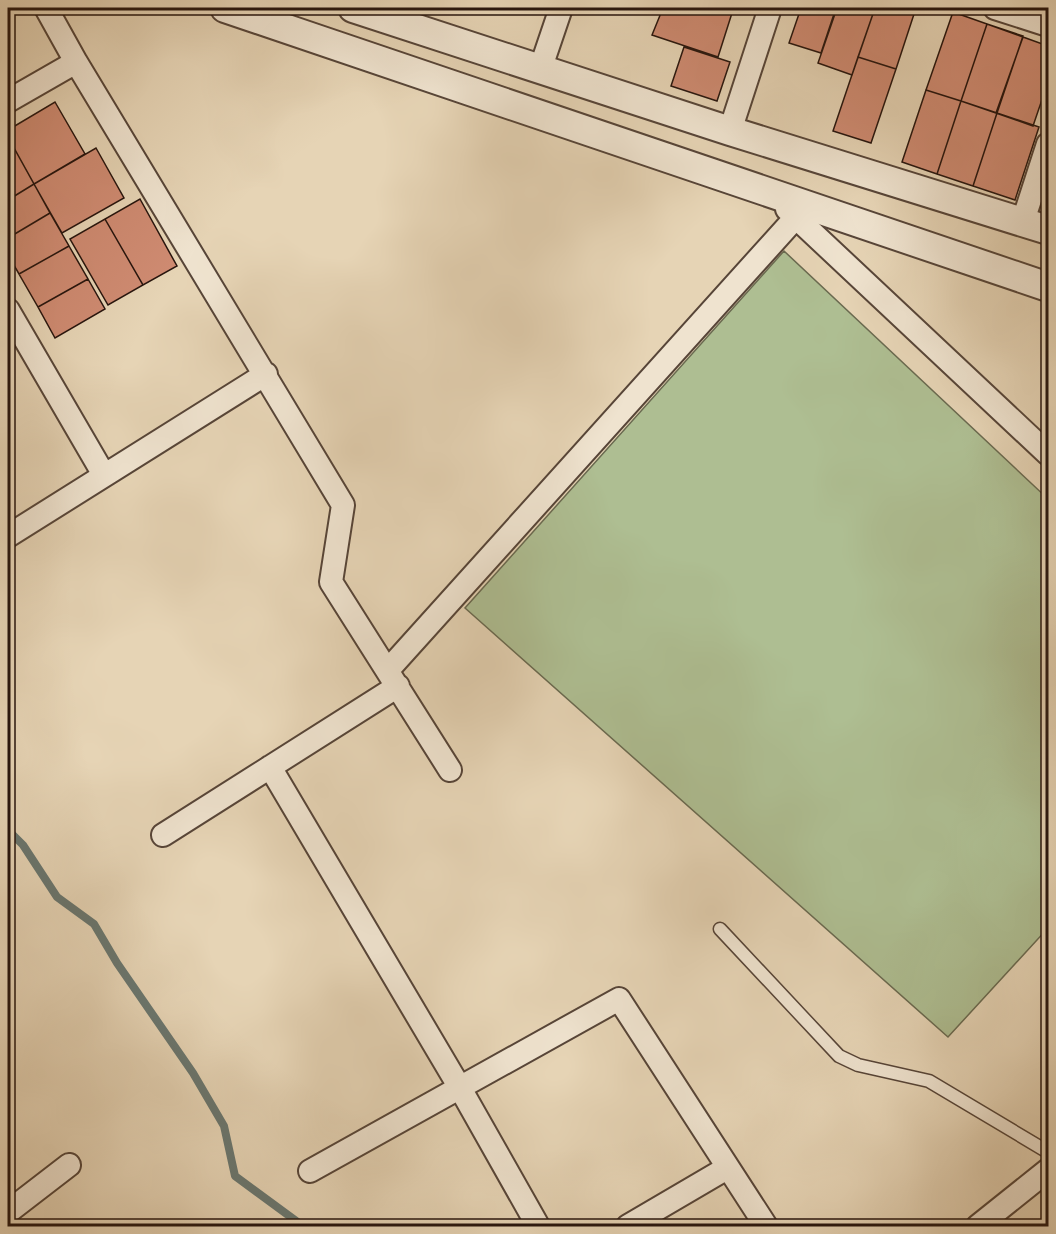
<svg xmlns="http://www.w3.org/2000/svg" width="1056" height="1234" font-family="'Libre Bodoni',serif">
  <rect width="100%" height="100%" fill="#e6d4b5"/>
  <filter id="stains"><feTurbulence type="fractalNoise" baseFrequency=".00333" numOctaves="4"/><feColorMatrix values="0 0 0 0 .2 0 0 0 0 .09 0 0 0 0 .02 0 0 0 .5 -.17"/></filter>
  <radialGradient id="worn" r=".72"><stop offset=".6" stop-color="#630" stop-opacity="0"/><stop offset="1" stop-color="#630" stop-opacity=".3"/></radialGradient>
  <path fill="#aebe92" stroke="#6a6a50" stroke-width="1.5" d="M784,251L1048,499V928L948,1037L465,608Z"/>
  <g fill="none" stroke-linecap="round" stroke-linejoin="round">
    <path stroke="#6a7770" stroke-width="8" d="M8,830L23,845L57,897L94,924L117,963L193,1073L224,1126L235,1176L303,1226"/>
  </g>
  <path fill="#cf8b72" stroke="#27150e" stroke-width="1.5" d="M663,8H714L732,13L718,57L652,35Z
    M801,8H836L821,53L789,43Z
    M837,8H875L852,75L818,63Z
    M875,8H916L896,69L858,57Z
    M953,12L987,24L961,101L926,90Z
    M987,24L1023,37L996,113L961,101Z
    M987,24L1023,36L997,113L961,101Z
    M1023,37L1048,46V82L1033,126L996,113Z
    M684,47L730,62L717,101L671,86Z
    M858,57L896,69L871,143L833,131Z
    M926,90L961,101L937,174L902,162Z
    M961,101L997,113L973,186L937,174Z
    M55,102L85,154L34,184L8,137V130Z
    M997,113L1039,127L1015,200L973,186Z
    M8,137L34,184L8,200Z
    M96,148L124,198L62,233L34,184Z
    M34,184L50,213L8,238V200Z
    M140,199L177,266L143,285L105,219Z
    M50,213L69,246L19,274L8,255V238Z
    M105,219L143,285L108,305L70,239Z
    M69,246L88,279L38,307L19,274Z
    M88,279L105,309L55,338L38,307Z"/>
  <g fill="none" stroke-linecap="round" stroke-linejoin="round">
    <g stroke="#574538" stroke-width="15">
      <path id="service" d="M720,929L839,1056L858,1065L929,1081L1048,1152"/>
    </g>
    <g stroke="#574538" stroke-width="26">
      <path id="minor" d="M46,8L76,62L343,505L331,582L450,770
        M995,8L1048,25
        M540,70L561,8
        M8,101L76,62
        M730,131L770,8
        M787,209L1048,454
        M1023,221L1048,144
        M8,310L104,475
        M8,536L266,374
        M388,670L806,206
        M270,767L460,1088L538,1226
        M163,835L398,686
        M310,1171L619,999L766,1226
        M8,1212L69,1165
        M628,1226L727,1168
        M978,1226L1048,1170"/>
    </g>
    <g stroke="#574538" stroke-width="32">
      <path id="tertiary" d="M225,8L1048,287
        M353,8L730,131L1048,230"/>
    </g>
    <use href="#service" stroke="#efe3cf" stroke-width="12"/>
    <use href="#minor" stroke="#efe3cf" stroke-width="22"/>
    <use href="#tertiary" stroke="#efe3cf" stroke-width="28"/>
  </g>
  <rect width="1056" height="1234" fill="none" stroke="#e6d4b5" stroke-width="30"/>
  <rect x="9" y="9" width="1038" height="1216" fill="none" stroke="#27150e" stroke-width="3"/>
  <rect x="15" y="15" width="1026" height="1204" fill="none" stroke="#27150e" stroke-width="1.5"/>
  <rect width="100%" height="100%" filter="url(#stains)"/>
  <rect width="100%" height="100%" fill="url(#worn)"/>
</svg>
